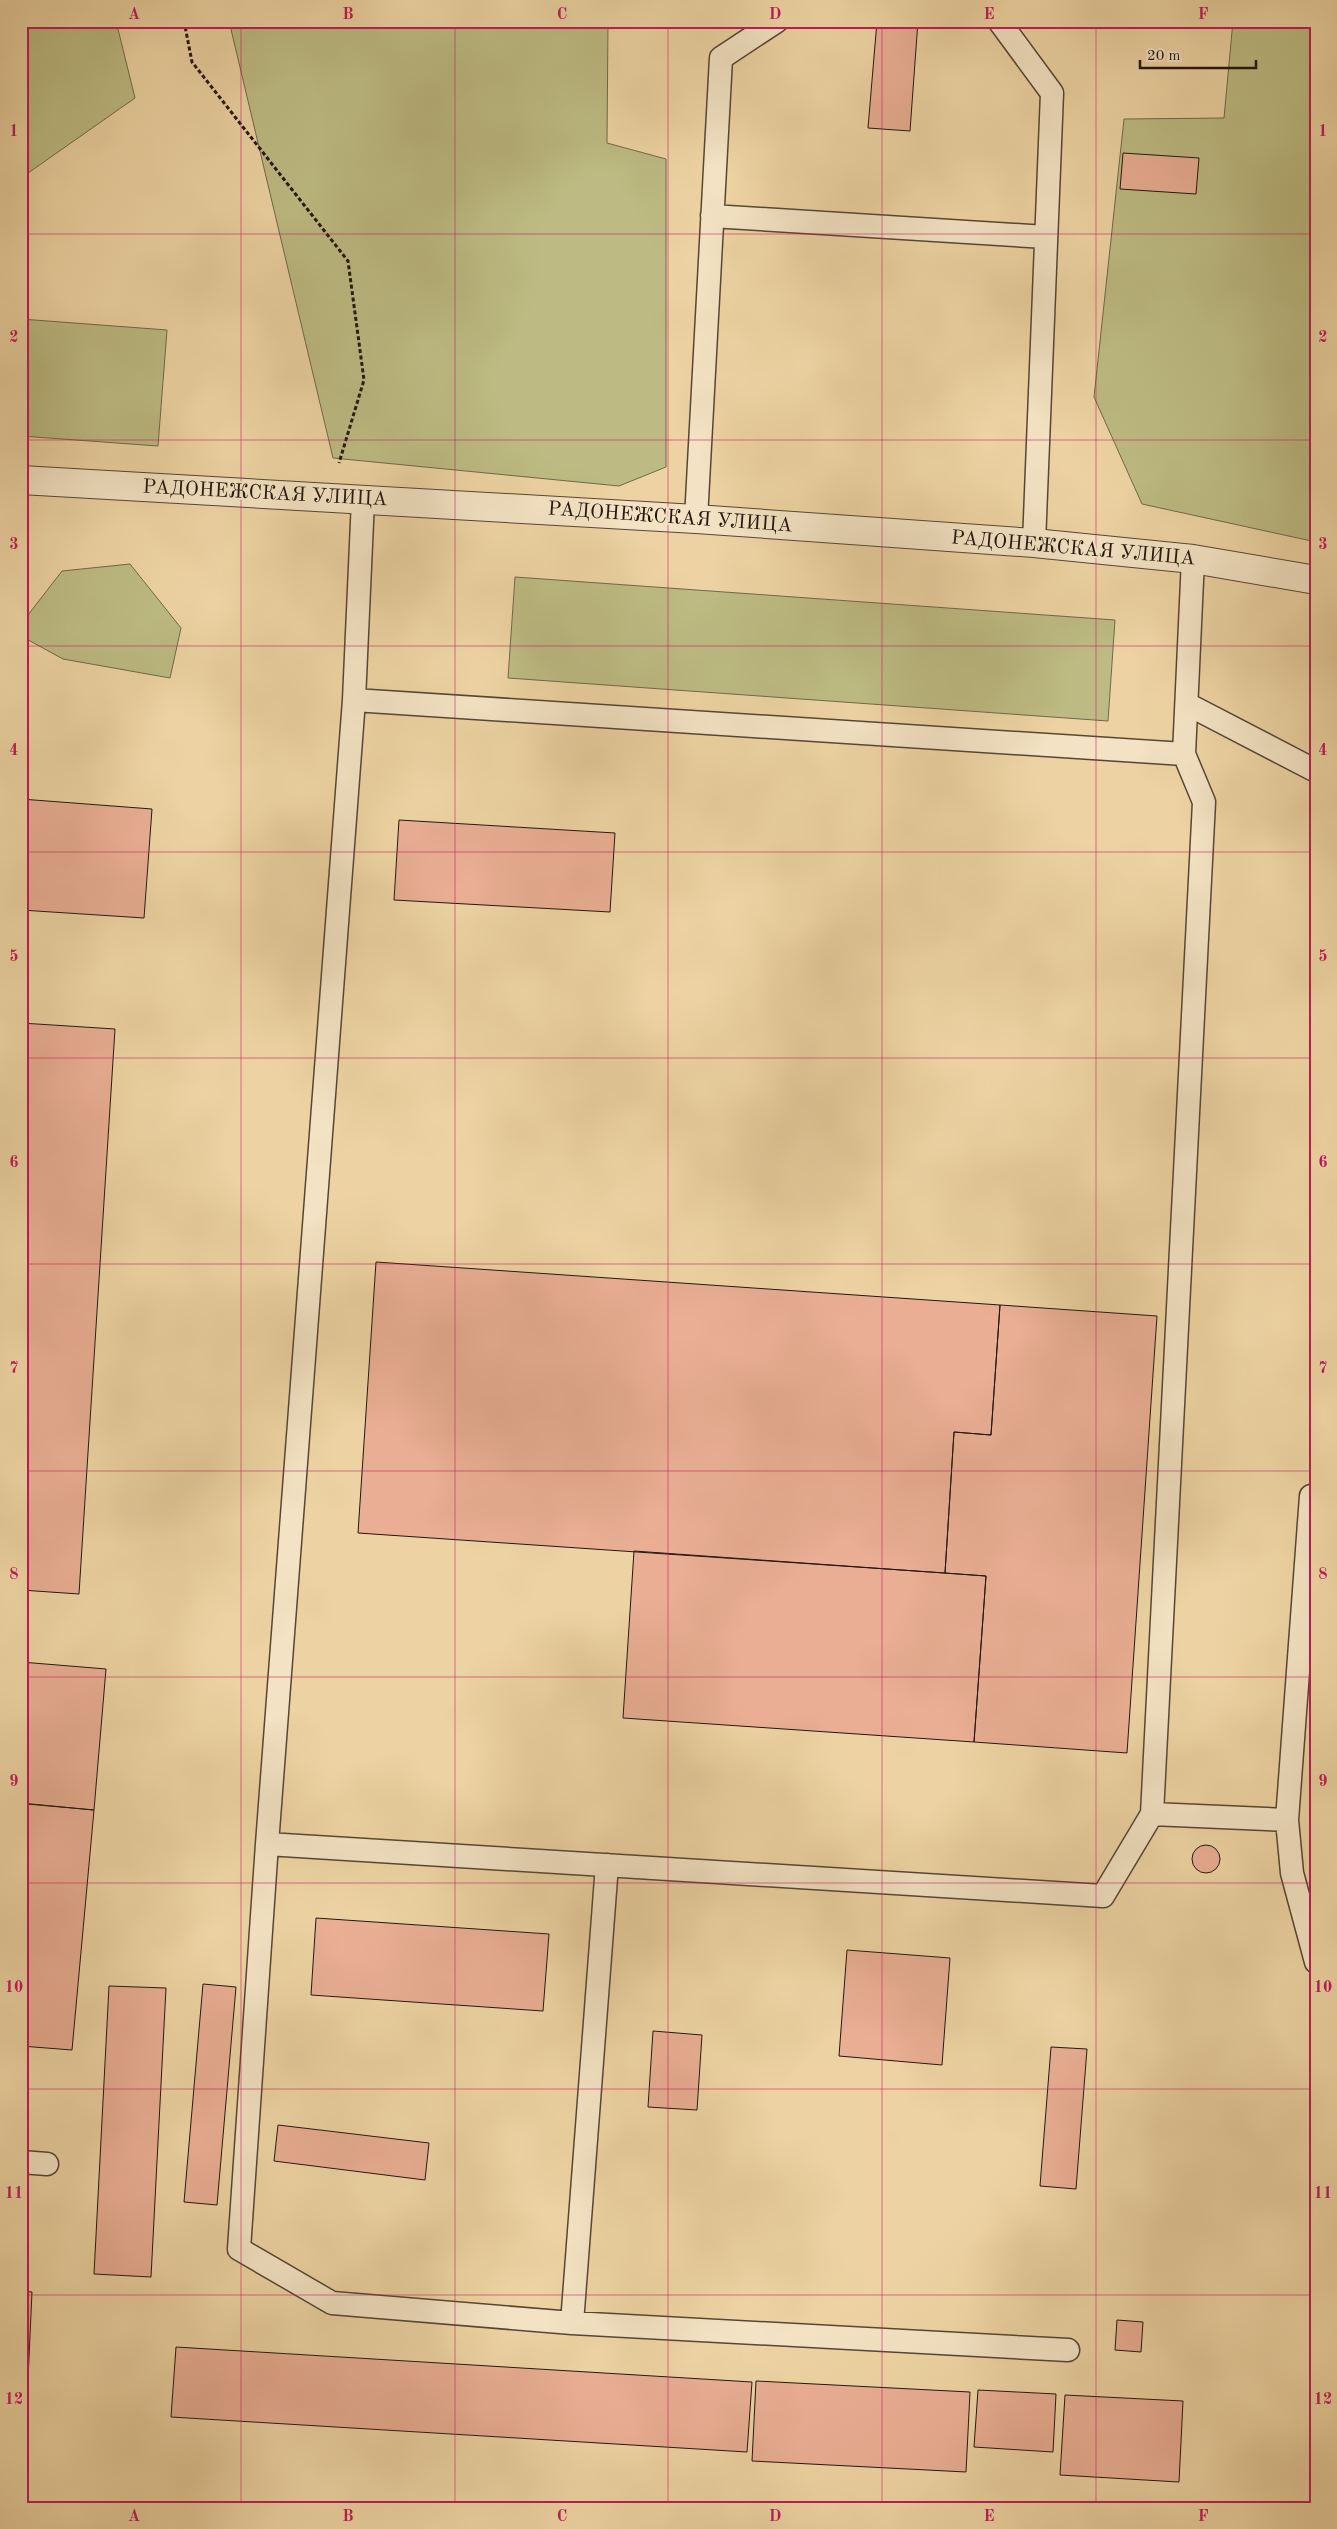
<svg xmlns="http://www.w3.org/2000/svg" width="1337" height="2529" font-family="'Old Standard TT',serif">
  <rect width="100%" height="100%" fill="#edd3a3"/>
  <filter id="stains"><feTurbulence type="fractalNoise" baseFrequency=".004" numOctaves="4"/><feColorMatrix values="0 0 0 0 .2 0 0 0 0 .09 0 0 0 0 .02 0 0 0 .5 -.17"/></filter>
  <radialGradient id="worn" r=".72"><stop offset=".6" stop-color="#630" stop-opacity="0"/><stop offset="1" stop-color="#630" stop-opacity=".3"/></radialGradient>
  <path fill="#bdbb83" stroke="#70694a" d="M21,21H116L135,98L21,178Z
    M229,21H608L607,143L666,159V467L619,486L333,458Z
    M1233,21H1316V542L1142,504L1094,397L1124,119L1224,118Z
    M21,319L167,330L158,446L21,436Z
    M130,564L181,628L170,678L63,659L21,636V624L62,571Z
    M515,577L1115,620L1108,721L508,678Z"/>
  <path fill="#e9ae94" stroke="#231712" d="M877,21H918L910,131L868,128Z
    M1123,153L1199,158L1196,194L1120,189Z
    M21,799L152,809L144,918L21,910Z
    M399,820L615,833L610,912L394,900Z
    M21,1023L115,1029L79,1594L21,1590Z
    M376,1262L1000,1305L991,1435L954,1432L945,1573L358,1533Z
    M1000,1305L1157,1316L1127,1753L974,1742L986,1576L945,1573L954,1432L991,1435Z
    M634,1551L986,1576L974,1742L623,1718Z
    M21,1662L106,1669L94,1810L21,1803Z
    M27,1804L94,1810L72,2050L21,2046V1865Z
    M1192 1859a14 14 0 1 1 28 0a14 14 0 1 1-28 0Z
    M316,1918L549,1934L543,2011L311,1995Z
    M847,1950L950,1958L942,2065L839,2056Z
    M203,1984L236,1987L217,2205L184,2202Z
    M109,1986L166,1988L151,2277L94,2274Z
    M653,2031L702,2035L697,2110L648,2107Z
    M1051,2047L1087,2049L1076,2189L1040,2186Z
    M278,2125L429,2143L425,2180L274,2161Z
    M21,2291L32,2292L27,2402H21Z
    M1117,2320L1143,2322L1141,2352L1115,2350Z
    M176,2347L752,2382L747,2452L171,2417Z
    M756,2381L970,2392L966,2472L752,2461Z
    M978,2390L1056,2394L1053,2452L974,2447Z
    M1065,2395L1183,2401L1179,2482L1060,2475Z"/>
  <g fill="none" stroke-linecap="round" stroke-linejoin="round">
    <g stroke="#564636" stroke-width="25">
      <path id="service" d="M999,21L1052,93L1034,543
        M712,216L1046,237
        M363,500L354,700L267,1844L1103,1896L1152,1814L1287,1820
        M696,519L721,58L777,21
        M354,700L1184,754
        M1187,704L1316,771
        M1316,1496H1311L1287,1820L1292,1873L1316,1962
        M1152,1814L1204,802L1184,754L1193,559
        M267,1844L239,2249L332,2303L572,2323L1068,2350
        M21,2162L47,2164
        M572,2323L607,1865"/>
    </g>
    <g stroke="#564636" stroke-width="30">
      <path id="tertiary" d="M21,480L696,519L1034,543L1193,559L1316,580"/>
    </g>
    <path stroke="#231712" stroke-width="3" stroke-dasharray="4 2.5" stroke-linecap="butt" d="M184,21L192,62L348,261L364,380L339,463"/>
    <use href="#service" stroke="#f3e2c3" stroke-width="22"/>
    <use href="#tertiary" stroke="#f3e2c3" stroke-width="28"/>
  </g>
  <path fill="none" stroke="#c2185b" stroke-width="1" stroke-opacity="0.55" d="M241,21V2508M455,21V2508M668,21V2508M882,21V2508M1096,21V2508M21,234H1316M21,440H1316M21,646H1316M21,852H1316M21,1058H1316M21,1264H1316M21,1471H1316M21,1677H1316M21,1883H1316M21,2089H1316M21,2295H1316"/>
  <g text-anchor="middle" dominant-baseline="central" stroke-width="4" stroke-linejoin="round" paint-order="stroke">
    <g font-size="20" fill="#231712" stroke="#f3e2c3">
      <text transform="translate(265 494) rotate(3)">РАДОНЕЖСКАЯ УЛИЦА</text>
      <text transform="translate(670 518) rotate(4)">РАДОНЕЖСКАЯ УЛИЦА</text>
      <text transform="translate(1073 549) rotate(5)">РАДОНЕЖСКАЯ УЛИЦА</text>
    </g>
  </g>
  <rect width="1337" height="2529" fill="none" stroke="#edd3a3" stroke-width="55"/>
  <path d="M1140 60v8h116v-8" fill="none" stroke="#231712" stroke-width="2.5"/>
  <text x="1147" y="60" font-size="15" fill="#231712" stroke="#f3e2c3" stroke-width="4" paint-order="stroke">20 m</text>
  <rect x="28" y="28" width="1282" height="2474" fill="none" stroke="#c2185b" stroke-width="2"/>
  <g font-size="16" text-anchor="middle" font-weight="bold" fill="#c2185b">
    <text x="134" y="19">A</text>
    <text x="348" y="19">B</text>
    <text x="562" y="19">C</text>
    <text x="775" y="19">D</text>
    <text x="989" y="19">E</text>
    <text x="1203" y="19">F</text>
    <text x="14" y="136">1</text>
    <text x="1323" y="136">1</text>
    <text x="14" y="342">2</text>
    <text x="1323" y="342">2</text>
    <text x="14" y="549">3</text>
    <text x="1323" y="549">3</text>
    <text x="14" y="755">4</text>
    <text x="1323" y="755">4</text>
    <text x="14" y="961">5</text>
    <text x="1323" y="961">5</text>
    <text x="14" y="1167">6</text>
    <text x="1323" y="1167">6</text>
    <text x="14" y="1373">7</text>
    <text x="1323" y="1373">7</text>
    <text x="14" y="1579">8</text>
    <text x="1323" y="1579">8</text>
    <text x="14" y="1786">9</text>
    <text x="1323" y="1786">9</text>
    <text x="14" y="1992">10</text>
    <text x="1323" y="1992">10</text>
    <text x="14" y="2198">11</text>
    <text x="1323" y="2198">11</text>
    <text x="14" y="2404">12</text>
    <text x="1323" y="2404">12</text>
    <text x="134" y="2521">A</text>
    <text x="348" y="2521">B</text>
    <text x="562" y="2521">C</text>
    <text x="775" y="2521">D</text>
    <text x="989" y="2521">E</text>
    <text x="1203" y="2521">F</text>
  </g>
  <rect width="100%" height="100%" filter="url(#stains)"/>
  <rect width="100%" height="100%" fill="url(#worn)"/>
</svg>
